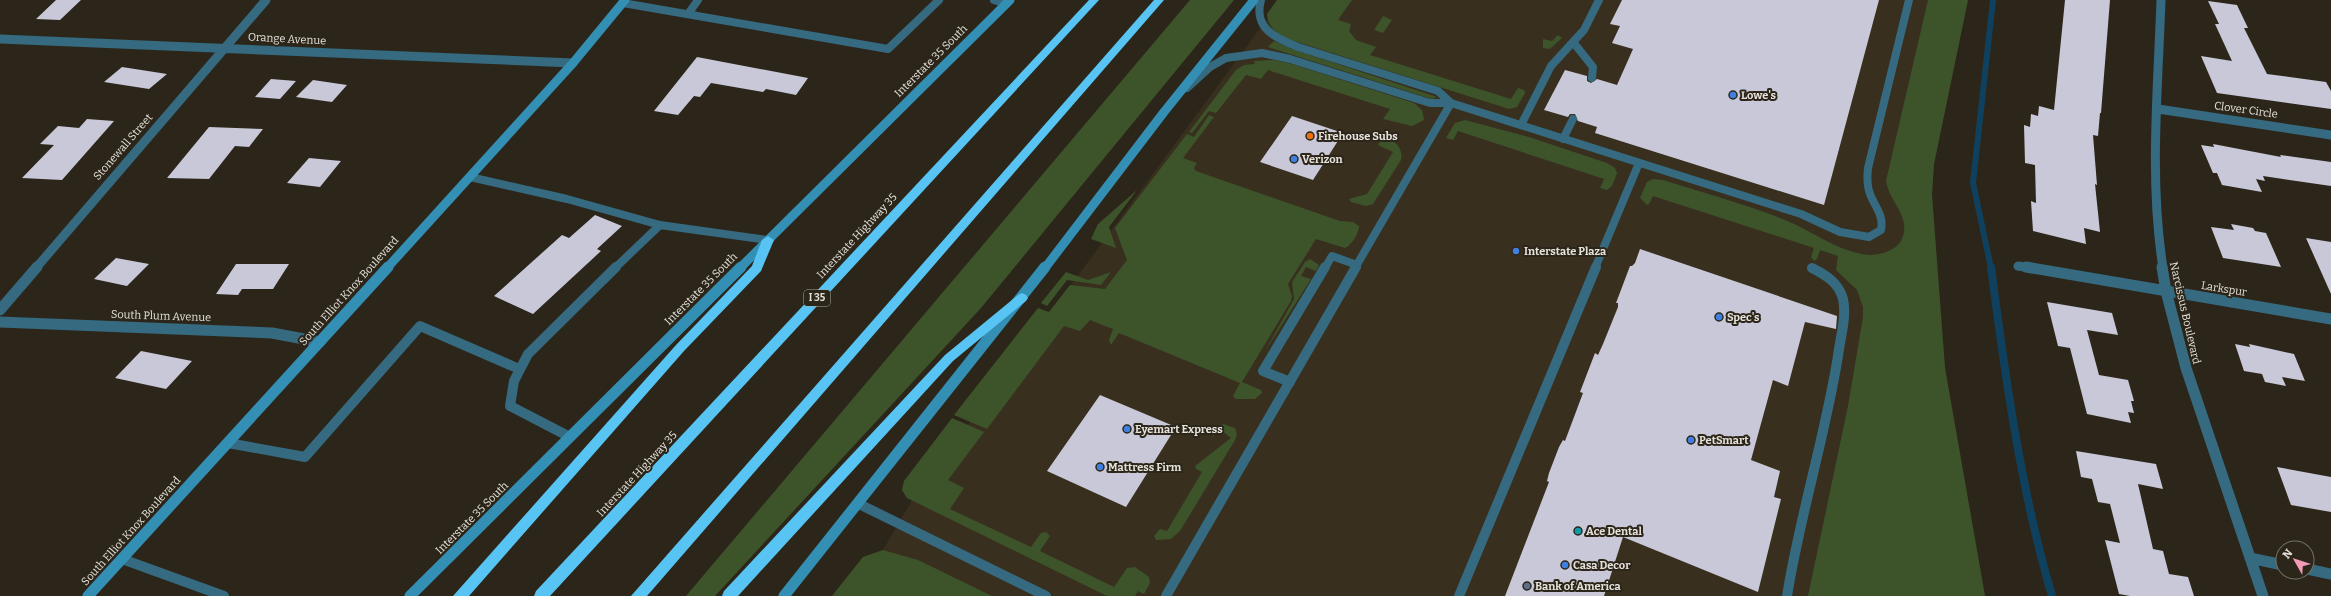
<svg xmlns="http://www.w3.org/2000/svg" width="2331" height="596" font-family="Bitter,serif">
  <rect width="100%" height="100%" fill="#2c261a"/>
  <path fill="#382f1e" d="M1281,0H1968L1934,164L1932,195L1945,368L1985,596H832L863,557L883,550L911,502Z"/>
  <path fill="#3d542b" d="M1190,0H1234L981,308L715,596H686Z
    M1277,0H1352L1338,20L1351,24L1349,31L1356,40L1376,47L1370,55L1511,99L1518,88L1524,90L1525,93L1517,107L1509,109L1291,40C1279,35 1268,29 1267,14Z
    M1928,0H1968L1934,164L1932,195L1945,368L1985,596H1808L1848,406L1863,317V307L1857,290L1836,270L1838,256L1820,250L1817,259L1814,261L1811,257L1814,248L1653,196L1649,204L1647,205L1640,198L1647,182L1653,179L1663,180C1703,193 1746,204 1785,220C1813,231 1837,252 1869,255C1880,255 1895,251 1901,241C1913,218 1889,202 1886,181Z
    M1383,16L1392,20L1383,33L1374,30Z
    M1558,35L1562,38L1550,49L1543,48V39L1552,41Z
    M1274,41L1292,49L1437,97L1432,99L1268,47Z
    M1274,60L1292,64L1414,103L1422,110L1424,120L1412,126L1383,119L1390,109L1268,70L1261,79L1246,75L1216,113L1209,111L1192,133L1189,132L1236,70L1244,65L1255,64L1254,61Z
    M1209,115L1214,117L1183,158L1197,163L1194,168L1196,171L1340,221L1353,222L1359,226C1359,233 1352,245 1345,248L1316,239L1288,284L1292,296L1291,301L1242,382L1261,390L1262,393L1255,399H1236L1233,396L1240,383L1119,333L1111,345L1109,340L1113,329L1090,320L1080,331L1064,326L987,429L954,415L1038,308L1049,312L1070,285L1105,289L1127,260L1115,228L1187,134L1194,137Z
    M1465,120L1529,137L1607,163L1615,168L1617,173L1612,186L1607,190L1600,188L1604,179L1458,131L1453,140L1446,138L1455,123Z
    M1382,138C1394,138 1404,149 1401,160L1373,204L1366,206L1351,202L1349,199L1367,194L1393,152L1378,145Z
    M1137,190L1109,227L1116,248L1091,239L1098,224Z
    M1310,259L1319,265L1316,271L1306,267L1301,276L1311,279L1264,353L1294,299L1292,282L1305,262Z
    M1066,272L1088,280L1111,272L1101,285L1067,280L1047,306L1041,303Z
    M952,418L984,432L948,480L964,488L950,509L1031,547L1041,533L1046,532L1050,536L1040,551L1114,587L1127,568L1135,567L1149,577L1150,583L1144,594L1138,591L1135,596H1107L907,498L902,490L904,481Z
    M1223,424L1235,428L1237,434L1235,440L1180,531L1171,539L1156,540L1154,536L1160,529L1167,531L1202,472L1196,469L1195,466L1231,438L1221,430L1212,437L1217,428Z
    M883,550L918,560L992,596H832L863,557Z"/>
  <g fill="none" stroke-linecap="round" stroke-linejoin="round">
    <path stroke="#0f415e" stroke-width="6" d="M1991,268L1973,183L1993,0"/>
    <path stroke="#0f415e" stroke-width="8" d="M1991,267C2005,376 2021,491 2052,596"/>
  </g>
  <path fill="#c8c8d8" d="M56,0H81L60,20L36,19Z
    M1622,0H1879L1824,205L1595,133L1597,127L1578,121L1575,114H1570L1568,117L1544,110L1565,70L1587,76V81L1591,83L1597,79L1617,85L1633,49L1612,43L1620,26L1610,24Z
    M2065,0H2110L2101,113H2100L2098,136L2093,135L2097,185L2095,184L2100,232L2084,228L2086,244L2033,231L2031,201L2036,203L2035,165L2025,163L2024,125L2030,127L2031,114L2038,116L2039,106L2054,110Z
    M2208,1L2237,5L2248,28H2244L2267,74L2326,82L2331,91V109L2217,93L2201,56L2232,61L2215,24H2219Z
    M697,57L808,78L796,95L766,89L763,92L711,83L700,97L694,96L678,115L654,111Z
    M122,67L167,74L149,89L104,82Z
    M271,79L296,81L280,99L255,97Z
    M313,80L347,85L332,102L296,97Z
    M1292,116L1343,133L1313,180L1260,162Z
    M87,119L114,121L62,180L22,178L54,145L40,144L58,126L79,128Z
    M209,127L263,129L249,147L235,146L209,179L167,178Z
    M2213,144L2281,157L2280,155L2331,162V186L2263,176L2265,181L2256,179L2262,192L2222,185L2217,173H2213L2201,145L2214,147Z
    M309,158L341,161L320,187L287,183Z
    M595,215L622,226L597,249L601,251L533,314L494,296L562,235L569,238Z
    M2231,224L2253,228L2255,231L2266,233L2281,267L2223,258L2211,227L2234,230Z
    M2306,238L2331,242V294Z
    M1640,249L1837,316L1836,329L1805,322L1788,386L1773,380L1751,460L1780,471L1774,497L1781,499L1758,592L1623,537L1604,596H1505L1549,482L1547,481L1549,473L1559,447L1563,440L1565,441L1583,393L1580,392L1595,353L1598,355L1603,344L1618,307V303H1616L1630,266H1632L1635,263Z
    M116,258L149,264L127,286L94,279Z
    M236,264H289L273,289H242L238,295L216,294Z
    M2047,302L2112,313L2118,335L2087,330L2099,375L2128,380L2134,401H2131L2134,413L2128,412L2131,423L2087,414L2070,348L2058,346Z
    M2235,344L2250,347L2249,344L2294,354L2305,381L2282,377L2286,386L2265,382L2262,374L2244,371Z
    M141,351L192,361L166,389L115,378Z
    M1100,395L1176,427L1126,507L1047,471Z
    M2076,451L2156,464L2163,489L2138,484L2153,549L2163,551L2169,574L2188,577L2194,596H2130L2119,594L2105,540L2120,543L2110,504L2098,502L2092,479L2081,477Z
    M2277,467L2331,477V512L2291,505Z"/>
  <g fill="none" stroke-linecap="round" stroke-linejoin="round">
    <path stroke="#356a81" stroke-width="8" d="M994,0L1006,4
      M623,3L888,49L939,0
      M688,14L698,0
      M1573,42L1593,67L1592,78
      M1187,88L1210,67L1226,58L1262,53L1290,59L1430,103H1451L1438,91L1298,47C1275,38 1253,28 1261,0
      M1521,125L1551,66L1584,30L1599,0
      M1563,139L1573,119
      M470,177L567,199L660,225L768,240
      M615,268L660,225
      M1325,268L1332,256L1357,265
      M1355,268L1451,103L1801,214L1840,232L1869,237L1881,230C1884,215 1875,207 1870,194C1867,186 1867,177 1868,168L1909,0
      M1595,268L1639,163"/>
    <path stroke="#356a81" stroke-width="10" d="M1290,382L1263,371L1325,267
      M570,437L510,406L514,381L528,354L616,267
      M228,443L305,457L420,326L517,368
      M859,504L1046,596
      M122,559L224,596
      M1166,596L1356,267
      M1459,596L1596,267
      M1787,596C1800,515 1825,437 1838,356C1840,338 1847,317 1843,299C1839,283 1826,275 1812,268"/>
    <path stroke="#356a81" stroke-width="9" d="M2161,0C2158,89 2149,180 2163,268
      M0,39L573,63
      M2158,109L2331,135
      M2018,266L2032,268
      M36,268L266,0"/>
    <path stroke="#356a81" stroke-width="11" d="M2026,267L2331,319
      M2162,267L2166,291L2186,368L2263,596
      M0,310L37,267
      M0,322L272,333L320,342
      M2250,558L2283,565
      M2307,569L2331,574"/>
    <path stroke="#348fb5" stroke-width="9" d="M387,268L573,63L625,0
      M740,268L1010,0
      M1045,268L1164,112L1254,0"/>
    <path stroke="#348fb5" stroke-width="11" d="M88,596L388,267
      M410,596L741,267
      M784,596L1045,267"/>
    <path fill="#57c4f3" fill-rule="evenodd" d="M1089,0H1099L550,596H534L536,591Z
      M1154,0H1164L647,596H631Z
      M768,236L774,240L761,271L684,351L469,596H453L676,345L752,266L762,240Z
      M1022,293L1026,295L1028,298L1026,301L953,361L738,596H722L724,591L945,355L1018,295Z"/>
  </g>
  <g fill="#3f7fe0" stroke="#2c261a" stroke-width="1.5">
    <circle cx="1733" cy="95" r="4"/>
    <circle cx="1294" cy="159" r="4"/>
    <circle cx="1516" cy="251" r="4"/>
    <circle cx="1719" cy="317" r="4"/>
    <circle cx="1127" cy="429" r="4"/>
    <circle cx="1691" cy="440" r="4"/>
    <circle cx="1100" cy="467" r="4"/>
    <circle cx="1565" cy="565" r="4"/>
  </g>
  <circle fill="#e8710a" stroke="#2c261a" stroke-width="1.5" cx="1310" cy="136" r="4"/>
  <circle fill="#0f9aa8" stroke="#2c261a" stroke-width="1.5" cx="1578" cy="531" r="4"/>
  <circle fill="#5c6f8a" stroke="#2c261a" stroke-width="1.5" cx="1527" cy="586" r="4"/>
  <g text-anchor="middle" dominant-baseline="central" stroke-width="4" stroke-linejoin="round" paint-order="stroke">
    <rect fill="#2c261a" stroke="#aeaaa1" stroke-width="1" x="804" y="290" width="26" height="16" rx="3"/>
    <g font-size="10" font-weight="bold" fill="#e6e2db">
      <text x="817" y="298">I 35</text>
    </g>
    <g font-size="11" fill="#e6e2db" stroke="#2c261a">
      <text transform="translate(287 39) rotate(3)">Orange Avenue</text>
      <text transform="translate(931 61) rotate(-45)">Interstate 35 South</text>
      <text transform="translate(2246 110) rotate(8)">Clover Circle</text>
      <text transform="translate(123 147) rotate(-49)">Stonewall Street</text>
      <text transform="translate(857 236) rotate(-47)">Interstate Highway 35</text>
      <text transform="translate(701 289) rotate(-45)">Interstate 35 South</text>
      <text transform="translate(2224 289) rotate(9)">Larkspur</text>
      <text transform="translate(349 291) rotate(-48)">South Elliot Knox Boulevard</text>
      <text transform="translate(2185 313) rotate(77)">Narcissus Boulevard</text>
      <text transform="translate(161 316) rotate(2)">South Plum Avenue</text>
      <text transform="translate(637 474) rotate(-47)">Interstate Highway 35</text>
      <text transform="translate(472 518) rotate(-45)">Interstate 35 South</text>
      <text transform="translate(131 531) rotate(-48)">South Elliot Knox Boulevard</text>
    </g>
    <g font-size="11" font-weight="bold" fill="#e6e2db" stroke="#2c261a" text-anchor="start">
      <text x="1741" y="95">Lowe's</text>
      <text x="1318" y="136">Firehouse Subs</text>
      <text x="1302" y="159">Verizon</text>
      <text x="1524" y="251">Interstate Plaza</text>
      <text x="1727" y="317">Spec's</text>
      <text x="1135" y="429">Eyemart Express</text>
      <text x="1699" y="440">PetSmart</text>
      <text x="1108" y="467">Mattress Firm</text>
      <text x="1586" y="531">Ace Dental</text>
      <text x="1573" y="565">Casa Decor</text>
      <text x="1535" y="586">Bank of America</text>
    </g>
  </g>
  <g transform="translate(2295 560) rotate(309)"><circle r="19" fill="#2c261a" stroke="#767167"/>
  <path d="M0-3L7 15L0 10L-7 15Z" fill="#f09ab6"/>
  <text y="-6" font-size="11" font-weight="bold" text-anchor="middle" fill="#e6e2db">N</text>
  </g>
</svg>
